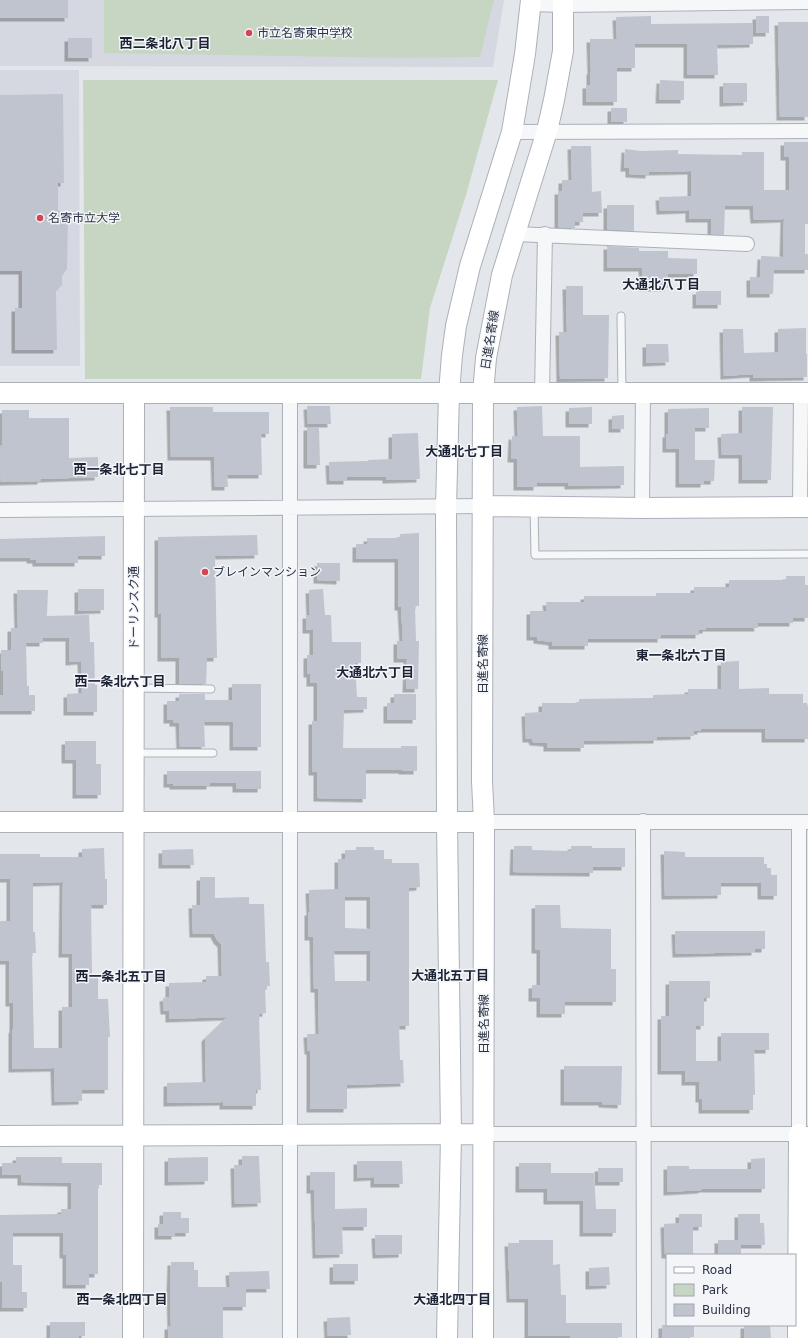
<svg xmlns="http://www.w3.org/2000/svg" width="808" height="1338" font-family="'DejaVu Sans','Noto Sans JP',sans-serif">
  <defs>
    <filter id="shadow"><feDropShadow dx="-3.5" dy="3.5" stdDeviation="0" flood-color="#0004"/></filter>
  </defs>
  <rect width="100%" height="100%" fill="#e3e6eb"/>
  <path fill="#d5d8e0" d="M0,0H504L493,67L0,66Z
    M0,70H79L80,366H0Z"/>
  <path fill="#c7d6c3" d="M104,0H494L480,57L399,58L104,53Z
    M83,80H498L466,195L430,308L421,379H85Z"/>
  <path fill="#c0c4ce" fill-rule="evenodd" filter="url(#shadow)" d="M0,0H68V18H0Z
    M651,16V24L753,23V44L717,45L718,75H687V44H635V68H617V102H586V85H590V71H591L590,39H617L616,17Z
    M756,16H769V33H756Z
    M778,22H808V117H780Z
    M68,38H92V58H68Z
    M660,80L684,81V100H659Z
    M723,83H747V102L723,103Z
    M63,94L64,183H58V210L68,217L67,269L62,276V285L56,291L57,350H15V308H22V271H0V95Z
    M611,108H627V122H611Z
    M784,142H808V224H805V254H808V270H774L773,294H750V277H760L761,256L783,257L784,219L754,220L753,206H725L724,235L711,234V219H689V210L660,211L659,197L691,196V171L649,172V175L629,174V168H624L625,149L641,151L678,150V154L742,155V152H764V190H789V157H784Z
    M571,146H591L592,192L601,191L602,213H583V222H575V228L558,227V191H562V180H572Z
    M607,205H634V231L607,229Z
    M607,246L639,248V251H668V258L697,259V274H668V288H643L642,268H607Z
    M566,286H583V315H609L608,378L560,379L559,332H567Z
    M696,291H721V305H696Z
    M806,328V354H807V377L753,378V374L724,376L723,329H743L744,353L778,352V329Z
    M646,344H668L669,362L646,363Z
    M307,406H330L331,424H308Z
    M542,406L543,436H580V467L624,466V485L568,486V483H537V487H517V459H511L512,436L518,437L517,407Z
    M170,407H213V412H269V434H261L262,475H227L228,487H215L214,457H171Z
    M592,407V424H569V408Z
    M742,407H773L771,480H742V455H722L721,434L742,433Z
    M709,408V428H695V460H715L714,481H704V484H679V449H666V434H668V409Z
    M2,410H29V418H69V458L98,457V477L41,479V481L1,482L0,461L1,445H2Z
    M624,415V429H612V416Z
    M307,427H319L320,465H307Z
    M418,433L420,479L386,480V477H347V481H330L329,462L368,461V460L392,459V434Z
    M419,533V606H415L416,641H419L418,689H406L407,659H397V641H403L401,607H398V559H356V544H367V538H400V534Z
    M257,535L258,555L215,556L217,658H207L206,684H179V658H161V614H158V537Z
    M105,536V556H78V563H36V560H30V558H0V539Z
    M317,563H340V581L317,580Z
    M786,576H805V585H808V618H793V623H757L758,628H706V630H699V635H661V639H588V646H552V642L537,640V637H530V611H547L546,602H584V596H656V593H694V587H729V580H786Z
    M78,589H104V610L78,611Z
    M323,589L325,615H331L332,642H361V663H355L357,697H367V709L344,710L343,748H401V746H417V771H402V770H366V799L317,798V772H312V721H317V683H310V674H307V655H313V630H306V615H310L309,590Z
    M17,590H48L47,616L89,615L90,642H94L95,685H97V712H67V694L82,693L81,661L69,662V638H43V643H26L27,686H29V695H35V711H0V695H3V671H1V650H11V628H18Z
    M739,661V689L769,688V694H803V703H807L808,707V739H765V729H701V731H694V736L657,737V740L584,741V748H547V743L533,742L532,739H526L525,713L542,712V703H579V699L653,698V695L688,694V689H721V662Z
    M232,684H261V747H233V722H204L205,747H180L179,723H173V720H167V701H179V694H205V700H232Z
    M394,694H416V720H387V703H394Z
    M65,741H96V764H101V795H76V760H65Z
    M167,771H261V789H236V783H210V786H173V784H167Z
    M514,846H532V850L571,851V846H592V848H625V867H593V873L513,872Z
    M356,847H374V850H384V859H392V863H419L420,887L409,888V1026H399L400,1060H403L404,1083L347,1085V1109H310V1051H308L307,1034H319L318,989H314L313,937H308V912H310L309,890L338,889V859H345V850H356ZM345,897H370V929L345,928ZM334,951H370V981H335Z
    M104,848L105,879H107V905H91L92,974H98V999H108L110,1037H108V1090H82V1101L55,1102L54,1068L12,1069V1030L13,1029V1003H9V961H0V921H10V879H0V854H40V857H82V849ZM63,882L62,954H72V1007H62V1048H34L32,953H36L35,932H33V883Z
    M193,849L194,865H162V850Z
    M664,851L685,852V857H764V864H767V868H771V875H777V896H761V883H721V895L665,896Z
    M200,877H215V898L249,897V904H264L266,962H269L270,986H265L266,1013L259,1014L261,1090H256V1106H223V1102L167,1103V1083L206,1082L205,1038L227,1017L169,1019V1011H164L163,998L169,997V983L206,982V976H222L221,944L217,940L214,934H193L192,905H200Z
    M535,905H560L561,928L611,929V969H616V1002H565V1014H540V998H532V985H540V950H535Z
    M675,931H765V949H755V952L676,954Z
    M669,981H710V998H704V1026H696V1061H721V1033H769V1050H754L755,1095H753V1110H702V1099H699V1082H685V1071H661V1016H669Z
    M564,1066H622L621,1105L602,1104V1102H564Z
    M242,1156H259L261,1203L235,1204L234,1165H242Z
    M16,1157H62V1163H102V1185H98V1274H89V1285H66V1255H63V1233H13V1265H22V1292H27V1308H2V1282H0V1215L61,1214V1209H71V1183L21,1182V1175H2V1163H16Z
    M208,1157V1181L168,1182V1158Z
    M765,1158V1189H702V1190L667,1192V1166H689V1169H751V1159Z
    M357,1161H402L403,1184H374V1177L357,1178Z
    M519,1163H551V1173H594L596,1209H616V1233H583V1201H547V1189H519Z
    M598,1168H623V1182H598Z
    M310,1172H335V1209L367,1208V1227H342L343,1254L316,1255L314,1190H310Z
    M163,1212H181V1218H189V1233H175V1236H158V1224H163Z
    M679,1214H702V1227H693V1255H665L664,1224L679,1223Z
    M738,1214H760V1223H764L765,1245H741V1255H718V1240H738Z
    M375,1235H402V1254L376,1255Z
    M519,1240H553V1265L560,1264L561,1295H566V1323H622V1337L570,1338V1336H528V1299H510L508,1243H519Z
    M171,1262H194V1270H198V1287H230L229,1272L269,1271L270,1289H246V1307H223V1338H168V1326H171L170,1289Z
    M333,1264H358V1281H333Z
    M609,1267L610,1285L589,1286V1268Z
    M350,1317L351,1335L328,1336L327,1318Z
    M50,1322H85V1336H79V1338H50Z
    M662,1325H694V1337L662,1338Z
    M744,1325H770L771,1338H744Z"/>
  <g fill="none" stroke-linecap="round" stroke-linejoin="round">
    <g stroke="#acb0b9" stroke-width="9">
      <path id="lane" d="M621,316L622,392
        M534,507L535,555L808,554
        M135,688L211,689
        M135,753H213"/>
    </g>
    <g stroke="#acb0b9" stroke-width="16">
      <path id="street" d="M531,4L563,5L808,2
        M512,132L808,131
        M515,234L747,244
        M290,393V1338
        M542,394L545,234
        M800,507L801,393
        M642,508L643,393
        M0,510L484,506
        M643,821L644,1338
        M484,822H808
        M799,822V1134
        M484,1134H808"/>
    </g>
    <g stroke="#acb0b9" stroke-width="22">
      <path id="secondary" d="M0,393H808
        M484,506L642,508L808,507
        M0,822H484
        M0,1136L484,1134
        M133,1338L134,394
        M447,1338L451,1135L447,821L446,507L449,393L452,355L456,326L470,266L512,132L525,54L531,0
        M483,1338L484,822L482,781L483,394L486,358L502,275L547,131L554,100L563,51V0
        M798,1338L799,1134"/>
    </g>
    <use href="#lane" stroke="#f6f7f9" stroke-width="7"/>
    <use href="#street" stroke="#f6f7f9" stroke-width="14"/>
    <use href="#secondary" stroke="#fff" stroke-width="20"/>
  </g>
  <g fill="#d34552" stroke="#f3f5f8" stroke-width="1.5">
    <circle cx="249" cy="33" r="4"/>
    <circle cx="40" cy="218" r="4"/>
    <circle cx="205" cy="572" r="4"/>
  </g>
  <g text-anchor="middle" dominant-baseline="central" stroke-width="3" stroke-linejoin="round" paint-order="stroke">
    <g font-size="12" fill="#2a3244" stroke="#f3f5f8" text-anchor="start">
      <text x="257" y="33">市立名寄東中学校</text>
      <text x="48" y="218">名寄市立大学</text>
      <text x="213" y="572">ブレインマンション</text>
    </g>
    <g font-size="12" fill="#2a3244" stroke="#f3f5f8">
      <text transform="translate(490 340) rotate(-81)">日進名寄線</text>
      <text transform="translate(134 608) rotate(-90)">ドーリンスク通</text>
      <text transform="translate(483 664) rotate(-90)">日進名寄線</text>
      <text transform="translate(484 1024) rotate(-90)">日進名寄線</text>
    </g>
    <g font-size="13" font-weight="bold" fill="#1c2335" stroke="#f3f5f8">
      <text x="165" y="43">西二条北八丁目</text>
      <text x="661" y="284">大通北八丁目</text>
      <text x="464" y="451">大通北七丁目</text>
      <text x="119" y="469">西一条北七丁目</text>
      <text x="681" y="655">東一条北六丁目</text>
      <text x="375" y="672">大通北六丁目</text>
      <text x="120" y="681">西一条北六丁目</text>
      <text x="450" y="975">大通北五丁目</text>
      <text x="121" y="976">西一条北五丁目</text>
      <text x="122" y="1299">西一条北四丁目</text>
      <text x="452" y="1299">大通北四丁目</text>
    </g>
  </g>
  <rect x="666" y="1254" width="130" height="72" fill="#f3f5f8" stroke="#a3a7b0"/>
  <rect x="674" y="1267" width="20" height="6" fill="#ffffff" stroke="#a3a7b0"/>
  <text x="702" y="1274" font-size="12" fill="#2a3244">Road</text>
  <rect x="674" y="1284" width="20" height="12" fill="#c7d6c3" stroke="#a3a7b0"/>
  <text x="702" y="1294" font-size="12" fill="#2a3244">Park</text>
  <rect x="674" y="1304" width="20" height="12" fill="#c0c4ce" stroke="#a3a7b0"/>
  <text x="702" y="1314" font-size="12" fill="#2a3244">Building</text>
</svg>
